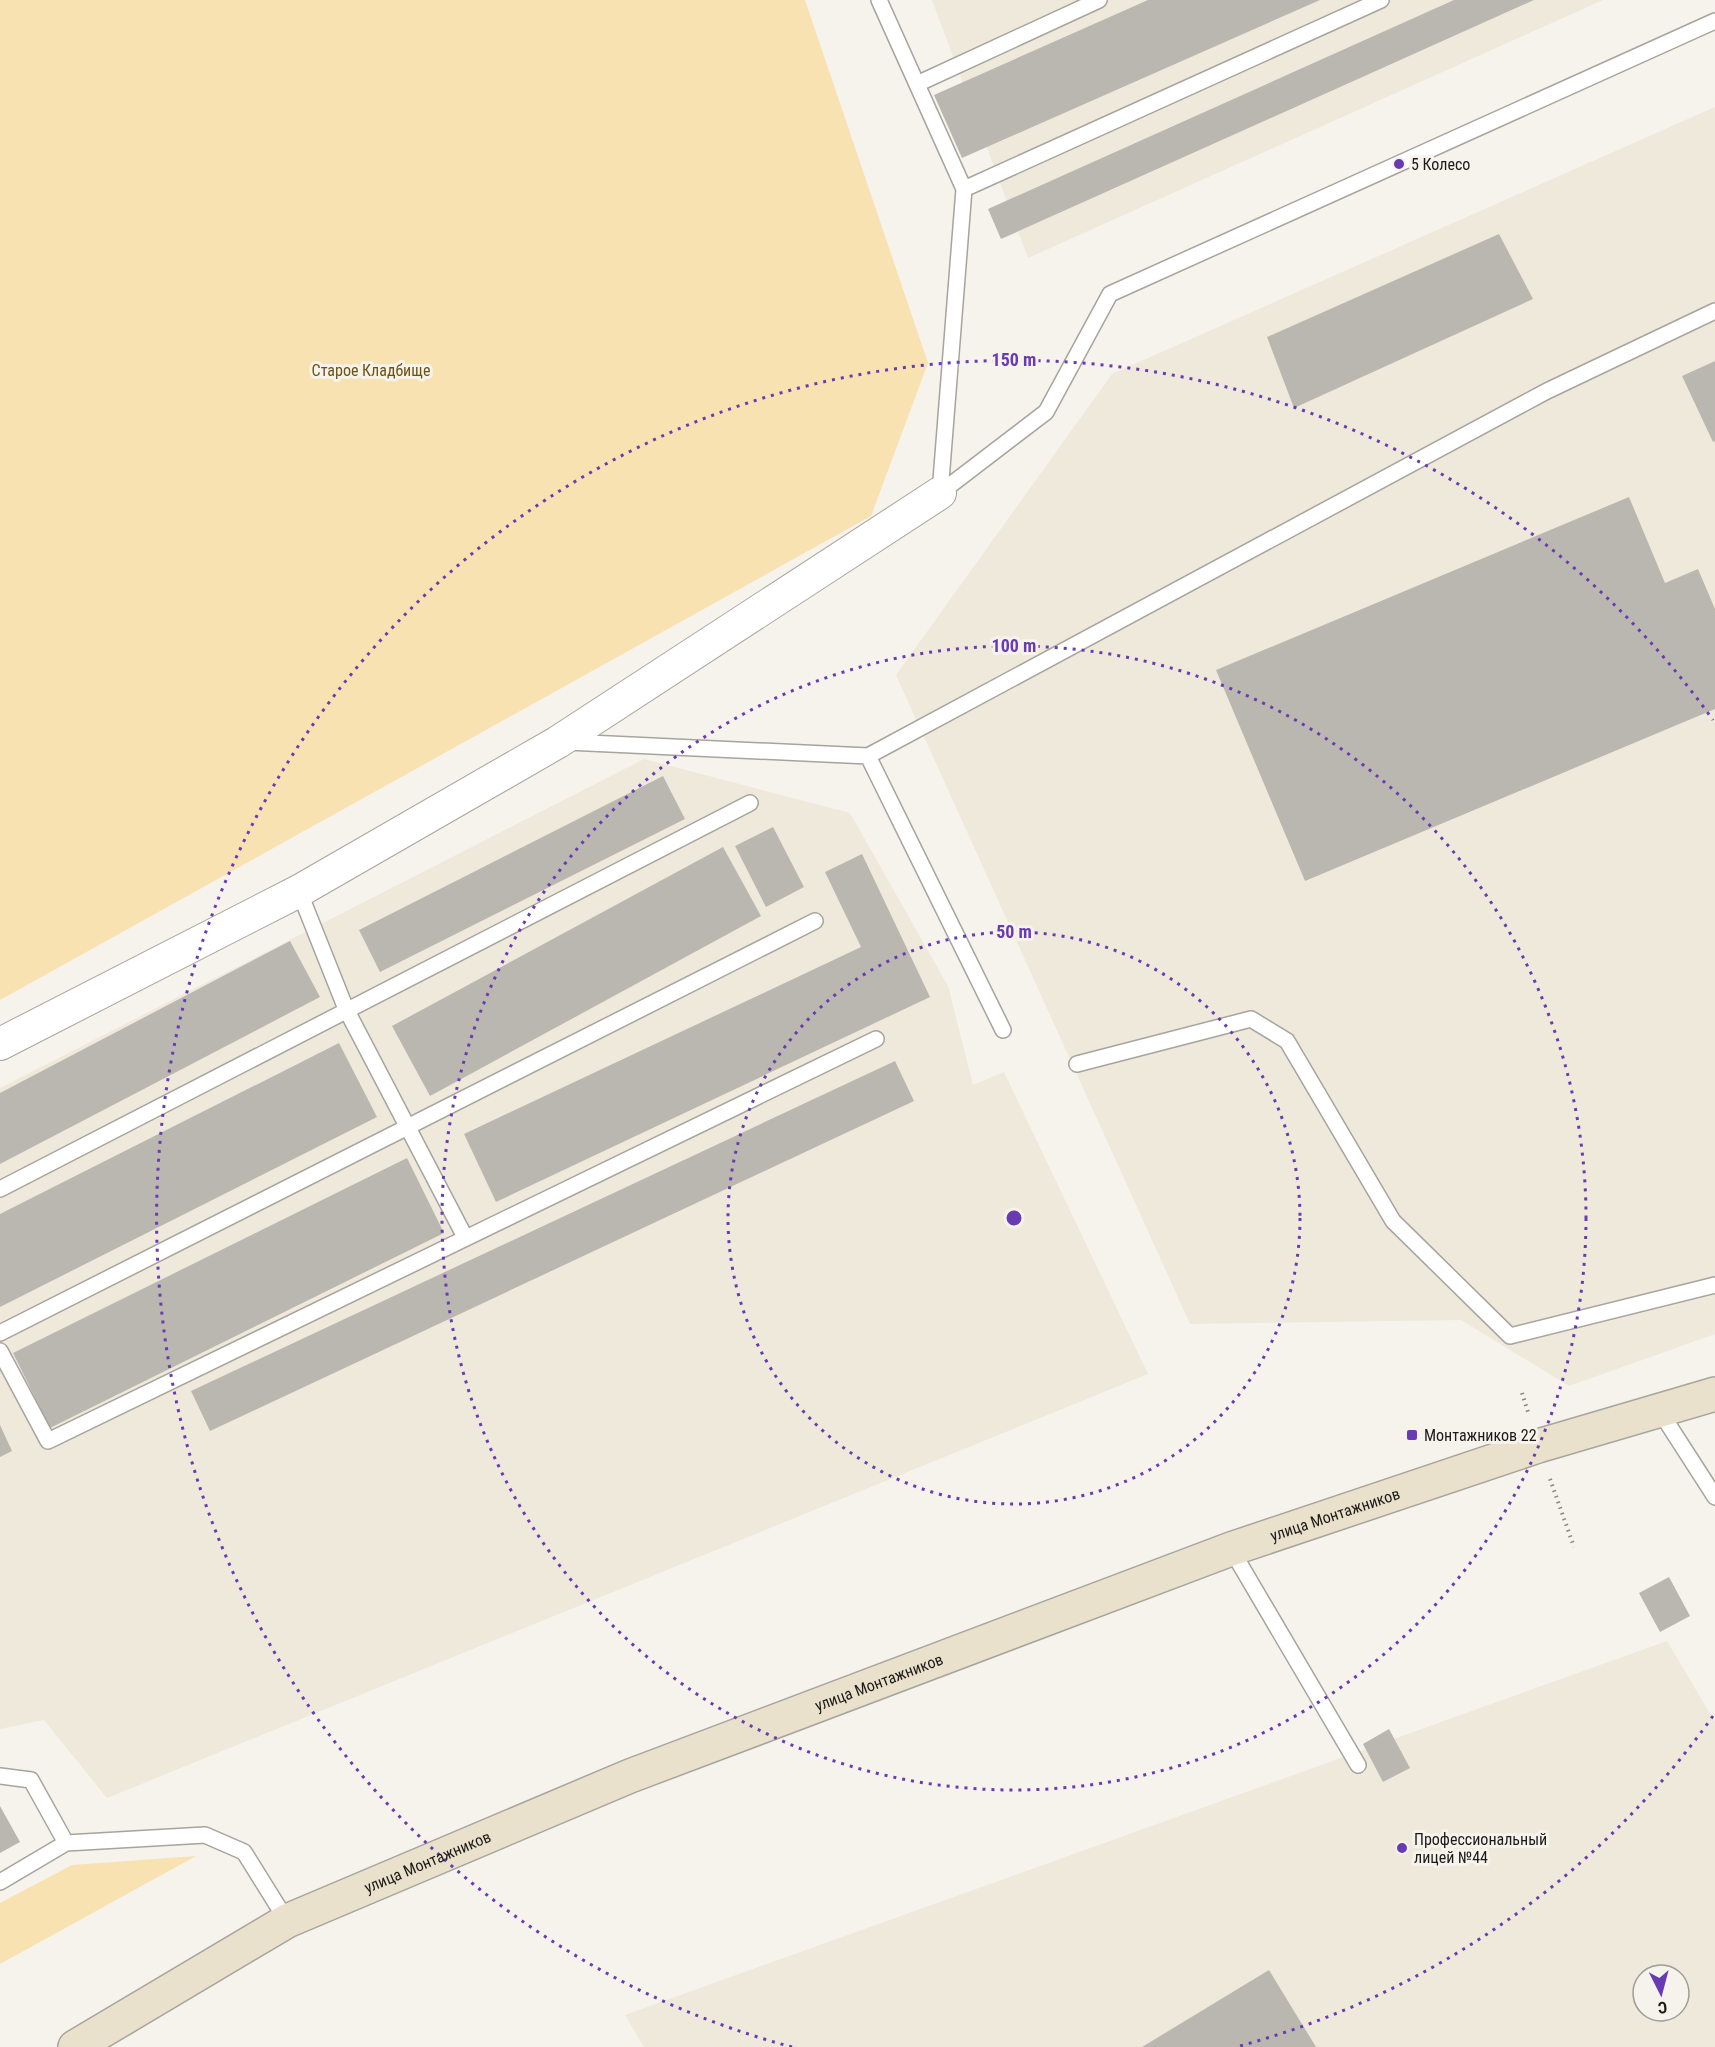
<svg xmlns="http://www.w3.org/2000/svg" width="1715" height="2047" font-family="'Roboto Condensed',sans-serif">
  <rect width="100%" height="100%" fill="#f6f2ec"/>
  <path fill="#efe9db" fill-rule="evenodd" d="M932,0H1603L1028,258Z
    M1715,107V1334L1569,1386L1461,1320L1190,1324L896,675L1112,374Z
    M644,759L850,813L948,986L973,1085L1004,1072L1148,1374L107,1798L44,1720L0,1729V1088Z
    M1667,1641L1715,1722V2047H644L625,2015ZM1643,1975H1679V2011H1643Z"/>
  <path fill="#f8e2b1" d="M0,0H805L928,363L871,516L0,1000Z
    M196,1856L0,1964V1903L72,1865Z"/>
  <path fill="#bab7b1" d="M1148,0H1320L962,158L934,95Z
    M1454,0H1534L1001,239L988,209Z
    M1499,234L1533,299L1294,408L1267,337Z
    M1715,361V441L1713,442L1682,376Z
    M1629,497L1665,583L1698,569L1715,609V709L1305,881L1216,670Z
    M663,776L685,819L380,972L359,930Z
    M773,827L804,887L766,907L735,846Z
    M723,847L761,916L430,1096L392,1026Z
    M862,854L930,997L496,1202L464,1134L861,947L825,872Z
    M290,941L320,997L0,1164V1093Z
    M339,1043L377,1117L0,1307V1214Z
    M895,1061L914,1101L210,1431L191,1391Z
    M407,1158L444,1233L50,1428L13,1353Z
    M0,1425L12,1451L0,1457Z
    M1669,1577L1690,1616L1660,1632L1639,1593Z
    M1389,1729L1410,1768L1383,1782L1363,1744Z
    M0,1806L20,1842L0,1853Z
    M1269,1970L1316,2047H1142Z"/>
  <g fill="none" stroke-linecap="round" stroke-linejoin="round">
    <g stroke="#a7a49d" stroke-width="18">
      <path id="lane" d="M879,0L964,189L940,493
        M917,84L1099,0
        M964,189L1381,0
        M940,493L1046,412L1110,294L1715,21
        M567,742L868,756L1003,1030
        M868,756L1547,391L1715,311
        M299,891L346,1009L465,1237
        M1077,1064L1251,1019L1287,1041L1393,1221L1510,1336L1715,1285
        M0,1189L750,803
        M0,1333L815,921
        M0,1351L48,1441L876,1039
        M1659,1410L1715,1497
        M1231,1549L1358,1765
        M0,1776L31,1780L66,1843
        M0,1882L66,1843L205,1835L244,1852L287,1921"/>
    </g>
    <g stroke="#a7a49d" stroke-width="34">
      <path id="street" d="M0,1044L299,891L558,742L940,493"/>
    </g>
    <g stroke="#a7a49d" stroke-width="36">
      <g id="secondary">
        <path id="s1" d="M75,2047L287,1921L630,1776L1231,1549L1538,1446L1715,1394"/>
      </g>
    </g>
    <path stroke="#8a8884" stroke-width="4" stroke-dasharray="1.5 4.5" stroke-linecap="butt" d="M1522,1393L1528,1412
      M1550,1479L1574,1547"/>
    <use href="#lane" stroke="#fff" stroke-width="15"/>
    <use href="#street" stroke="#fff" stroke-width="32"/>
    <use href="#secondary" stroke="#eae1cc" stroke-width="33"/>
  </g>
  <g fill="none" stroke="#693bb3" stroke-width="3" stroke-dasharray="3 6">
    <circle cx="1014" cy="1218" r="286"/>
    <circle cx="1014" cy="1218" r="572"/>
    <path d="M1713 1716A858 858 0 0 1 1236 2047M792 2047A858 858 0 1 1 1713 720"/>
  </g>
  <g fill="#693bb3" stroke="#f6f2ec" stroke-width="2">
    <circle cx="1399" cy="164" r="6"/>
    <rect x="1406" y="1429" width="12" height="12" rx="3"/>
    <circle cx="1402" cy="1848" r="6"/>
  </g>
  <g text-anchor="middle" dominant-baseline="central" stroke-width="6" stroke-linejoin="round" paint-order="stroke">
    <g font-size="16" fill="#1b1a18" stroke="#f6f2ec" text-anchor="start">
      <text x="1411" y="164">5 Колесо</text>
      <text x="1424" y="1435">Монтажников 22</text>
      <text x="1414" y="1839">Профессиональный<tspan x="1414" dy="18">лицей №44</tspan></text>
    </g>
    <g font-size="16" fill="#6d540c" stroke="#f6f2ec">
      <text x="371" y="370">Старое Кладбище</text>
    </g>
    <g font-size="16" fill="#1b1a18" stroke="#f6f2ec">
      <text stroke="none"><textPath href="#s1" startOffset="1371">улица Монтажников</textPath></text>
      <text stroke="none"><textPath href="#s1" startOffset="885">улица Монтажников</textPath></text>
      <text stroke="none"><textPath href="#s1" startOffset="399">улица Монтажников</textPath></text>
    </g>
  </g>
  <circle cx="1014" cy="1218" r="9" fill="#693bb3" stroke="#f6f2ec" stroke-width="3"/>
  <g font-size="18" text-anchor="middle" font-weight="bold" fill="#693bb3" stroke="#f6f2ec" stroke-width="6" stroke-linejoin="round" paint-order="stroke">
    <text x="1014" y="366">150 m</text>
    <text x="1014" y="652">100 m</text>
    <text x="1014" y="938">50 m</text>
  </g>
  <g transform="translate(1661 1993) rotate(174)"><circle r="28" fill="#f6f2ec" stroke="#9e9c97" stroke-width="1.5"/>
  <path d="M0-4.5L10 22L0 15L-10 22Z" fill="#693bb3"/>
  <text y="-9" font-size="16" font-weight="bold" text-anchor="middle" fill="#1b1a18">С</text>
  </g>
</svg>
